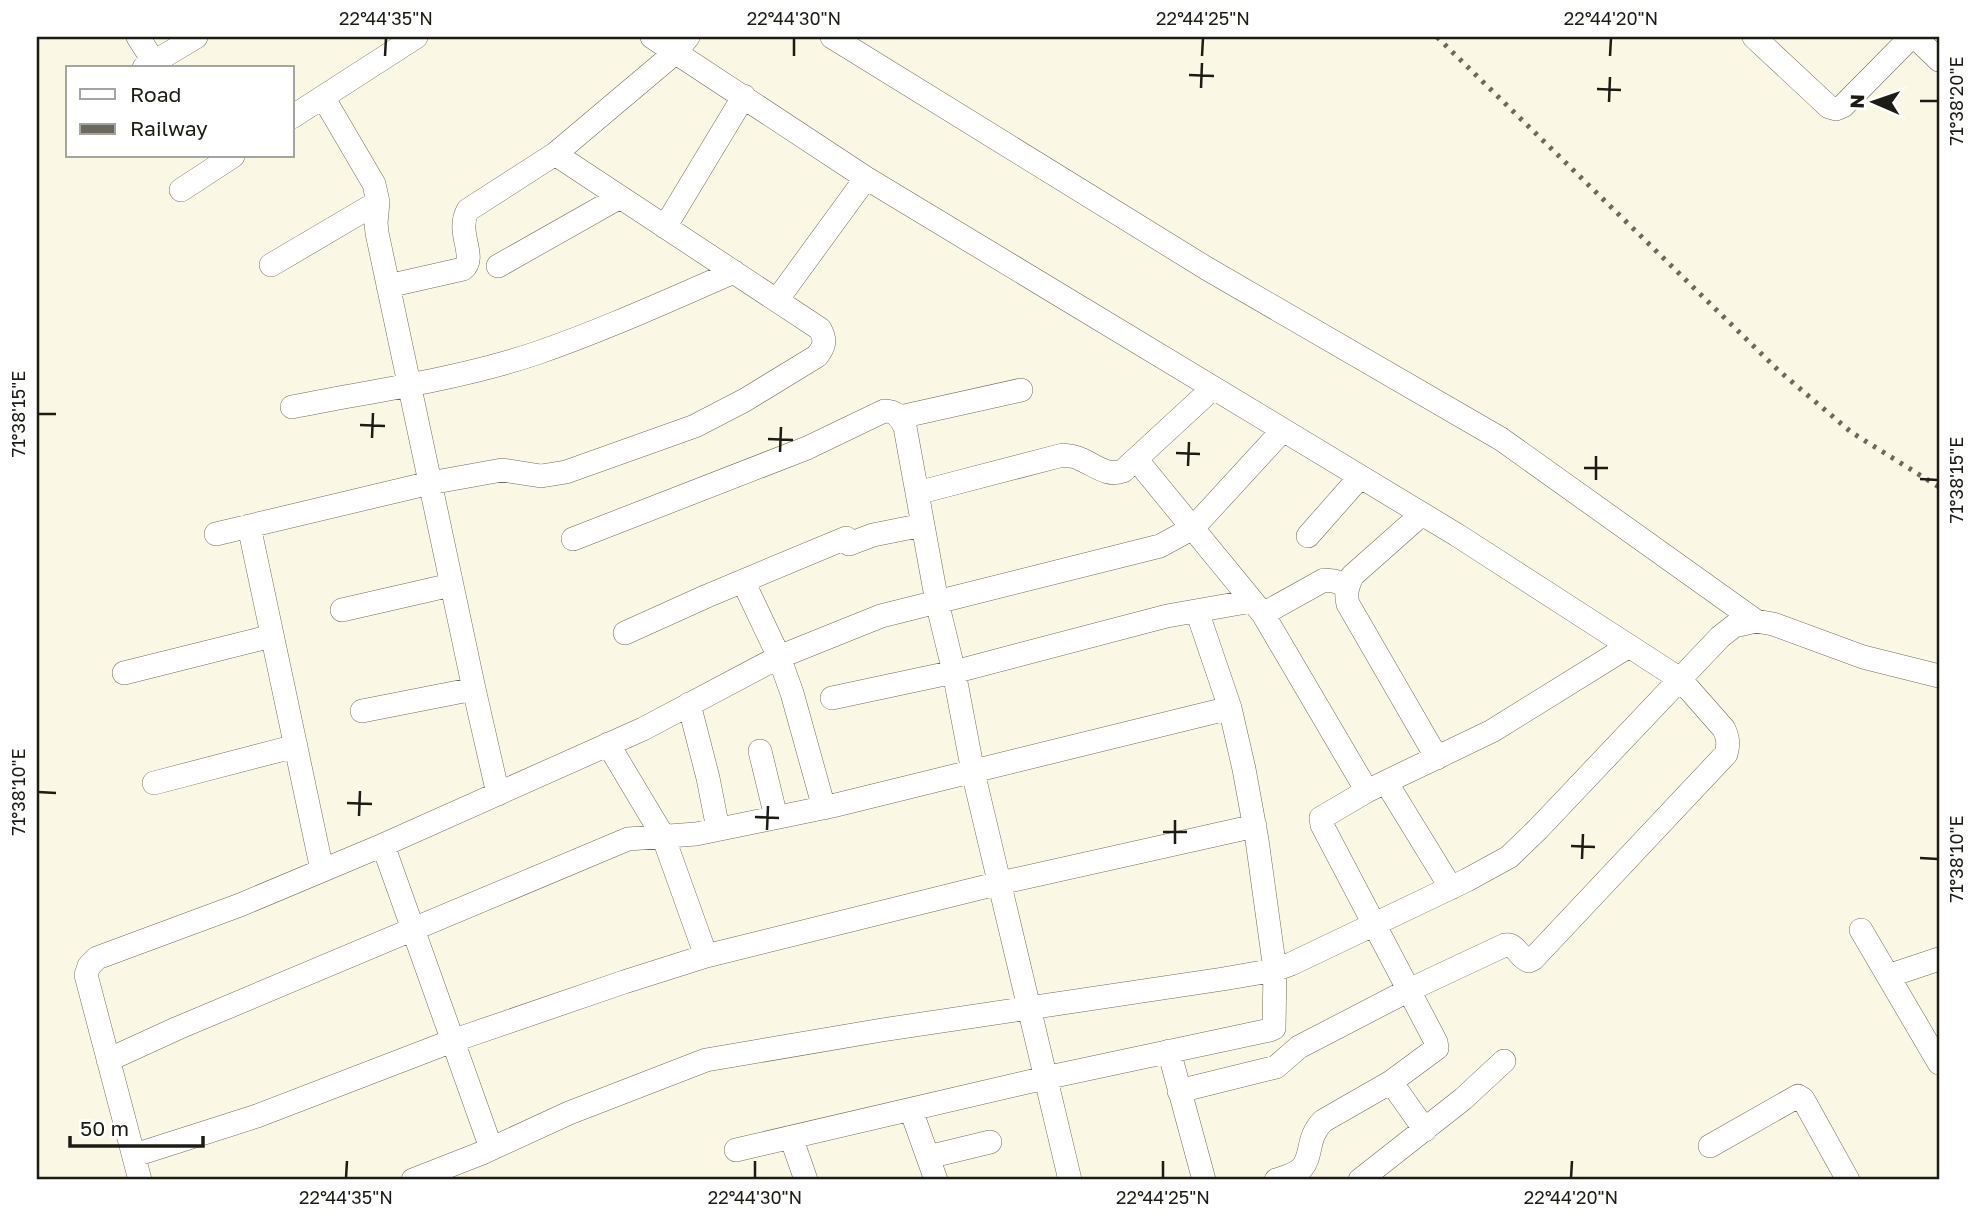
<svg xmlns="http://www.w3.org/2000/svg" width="1976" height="1217" font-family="'Golos Text',sans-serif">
  <rect width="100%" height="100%" fill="#fbf7e5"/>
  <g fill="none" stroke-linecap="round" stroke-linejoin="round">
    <g stroke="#706c5c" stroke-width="24">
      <path id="minor" d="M138,37L154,62
        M652,37L866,178L1457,535L1629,646L1680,679L1724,729C1728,738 1729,744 1726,754L1533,959L1529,961C1519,958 1516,943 1505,945L1409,990L1299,1047L1276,1067L1179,1091
        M832,37L1206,268L1501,439L1756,621
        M1754,37L1829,107L1836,109L1843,106L1911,37
        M1915,37L1939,60
        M144,68L196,37
        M323,97L374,184L378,202L376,223L377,233L474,689L498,794
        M292,117L416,37
        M181,190L233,156
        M665,227L744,96
        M271,265L378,202
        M498,266L620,197
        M388,286L463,269C478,257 455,232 468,210L555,154L676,52L688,37
        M777,300L866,178
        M292,407C372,391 460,379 537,353C604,330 669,300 734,272
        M900,417L1021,390
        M1136,459L1263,614L1367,791
        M917,493L1063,455C1069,456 1075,456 1080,459C1095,465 1107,477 1123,471L1213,388
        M1422,514L1352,576C1348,586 1345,593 1348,604L1437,758
        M249,526L322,870
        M216,534L430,483L502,470L541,476L566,472L695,426L745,400L817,356C825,346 826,340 820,329L555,154
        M1308,536L1360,477
        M573,539L807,448L884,411C896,411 900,417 905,427L937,602L954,672L973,772L1070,1180
        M849,544L873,535L923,525
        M743,581L779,657L792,693L824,808
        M342,610L451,585
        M1263,614L1324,580L1334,581L1347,586
        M625,633L707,596L846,538
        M124,673L272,636
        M832,698L954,672L1167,616L1252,601
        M689,704L708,778L718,829
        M362,711L474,689
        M608,744L663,836L706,956
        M760,751L776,817
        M1386,782L1451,888
        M154,783L296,746
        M383,845L491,1148
        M1861,930L1939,1063
        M1888,976L1939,959
        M1169,1051L1204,1180
        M108,1060L178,1028L628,839L696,834L832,806L1230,708
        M1391,1082L1425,1130
        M911,1110L936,1180
        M791,1137L806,1180
        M1710,1146L1798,1096L1803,1099L1848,1180
        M736,1150L1045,1078L1270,1030L1274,1028L1275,970L1257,840L1244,769L1230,708L1197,611
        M135,1155L257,1116L452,1041L624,982L706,956L1000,883L1255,826
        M928,1157L990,1142
        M140,1180L86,975L89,966L97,958L240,905L383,845L643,729L779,657L881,616L1160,546L1193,528L1283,430
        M413,1180L482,1153L569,1113L706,1060L882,1030L1223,979L1275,970L1291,964L1467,880L1509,857L1538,829L1720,637L1734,626L1756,621L1773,624L1863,657L1939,676
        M1276,1180C1285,1177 1295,1175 1302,1168C1313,1155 1306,1138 1323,1121L1391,1082L1437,1048L1436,1042L1322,825L1321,818L1367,791L1492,731L1629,646
        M1360,1180L1463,1099L1504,1061"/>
    </g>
    <use href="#minor" stroke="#fff" stroke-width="23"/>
    <path stroke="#6b695e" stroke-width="5" stroke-dasharray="3.5 7" stroke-linecap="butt" d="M1437,37L1778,370L1851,432L1939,487"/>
  </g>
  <path fill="none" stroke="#1c1b14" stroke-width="2.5" d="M385,56L386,38M794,56V38M1202,56L1203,38M1610,56L1611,38M1189,75L1214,76M1201,88L1202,63M1597,89L1621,90M1920,101H1938M1609,102L1610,77M38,414H56M360,425L385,426M372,438L373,413M768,439L793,440M780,452L781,427M1176,453L1200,454M1188,466L1189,442M1584,468H1608M1920,479L1938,480M1596,480V456M38,792L56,793M347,803L372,804M359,816L360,791M755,817L779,818M767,830L768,806M1163,832H1187M1175,844V820M1571,846L1595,847M1920,858L1938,859M1582,859L1583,834M346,1178L347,1161M755,1178V1161M1163,1178V1161M1571,1178L1572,1161"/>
  <rect width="1976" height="1217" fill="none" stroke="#ffffff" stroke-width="77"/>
  <rect x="66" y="66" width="228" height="91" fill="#ffffff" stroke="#a4a4a1" stroke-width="2"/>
  <rect x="80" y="89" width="35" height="10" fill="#ffffff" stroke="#a4a4a1" stroke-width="2"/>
  <text x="130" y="102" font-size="21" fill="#1c1b14">Road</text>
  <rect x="80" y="124" width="35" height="10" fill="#6b695e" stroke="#a4a4a1" stroke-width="2"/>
  <text x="130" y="136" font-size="21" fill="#1c1b14">Railway</text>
  <g transform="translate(1874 102) rotate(272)" stroke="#ffffff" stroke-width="5" paint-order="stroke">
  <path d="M0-5L12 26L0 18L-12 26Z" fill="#1c1b14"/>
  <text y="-10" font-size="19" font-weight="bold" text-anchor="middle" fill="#1c1b14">N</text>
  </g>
  <path d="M70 1136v10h133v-10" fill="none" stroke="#1c1b14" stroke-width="3.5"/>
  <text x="80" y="1136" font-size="21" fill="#1c1b14" stroke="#ffffff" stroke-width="5" paint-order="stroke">50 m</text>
  <rect x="38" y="38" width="1900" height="1140" fill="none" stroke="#1c1b14" stroke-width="2.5"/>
  <g font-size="18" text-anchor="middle" fill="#1c1b14">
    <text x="386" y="25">22°44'35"N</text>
    <text x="794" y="25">22°44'30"N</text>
    <text x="1203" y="25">22°44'25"N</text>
    <text x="1611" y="25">22°44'20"N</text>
    <text transform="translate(1957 101) rotate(-90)" y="6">71°38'20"E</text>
    <text transform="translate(19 414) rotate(-90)" y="6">71°38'15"E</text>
    <text transform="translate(1957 480) rotate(-90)" y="6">71°38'15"E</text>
    <text transform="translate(19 792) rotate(-90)" y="6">71°38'10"E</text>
    <text transform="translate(1957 859) rotate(-90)" y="6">71°38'10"E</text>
    <text x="346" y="1204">22°44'35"N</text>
    <text x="755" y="1204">22°44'30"N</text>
    <text x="1163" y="1204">22°44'25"N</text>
    <text x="1571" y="1204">22°44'20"N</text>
  </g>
</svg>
